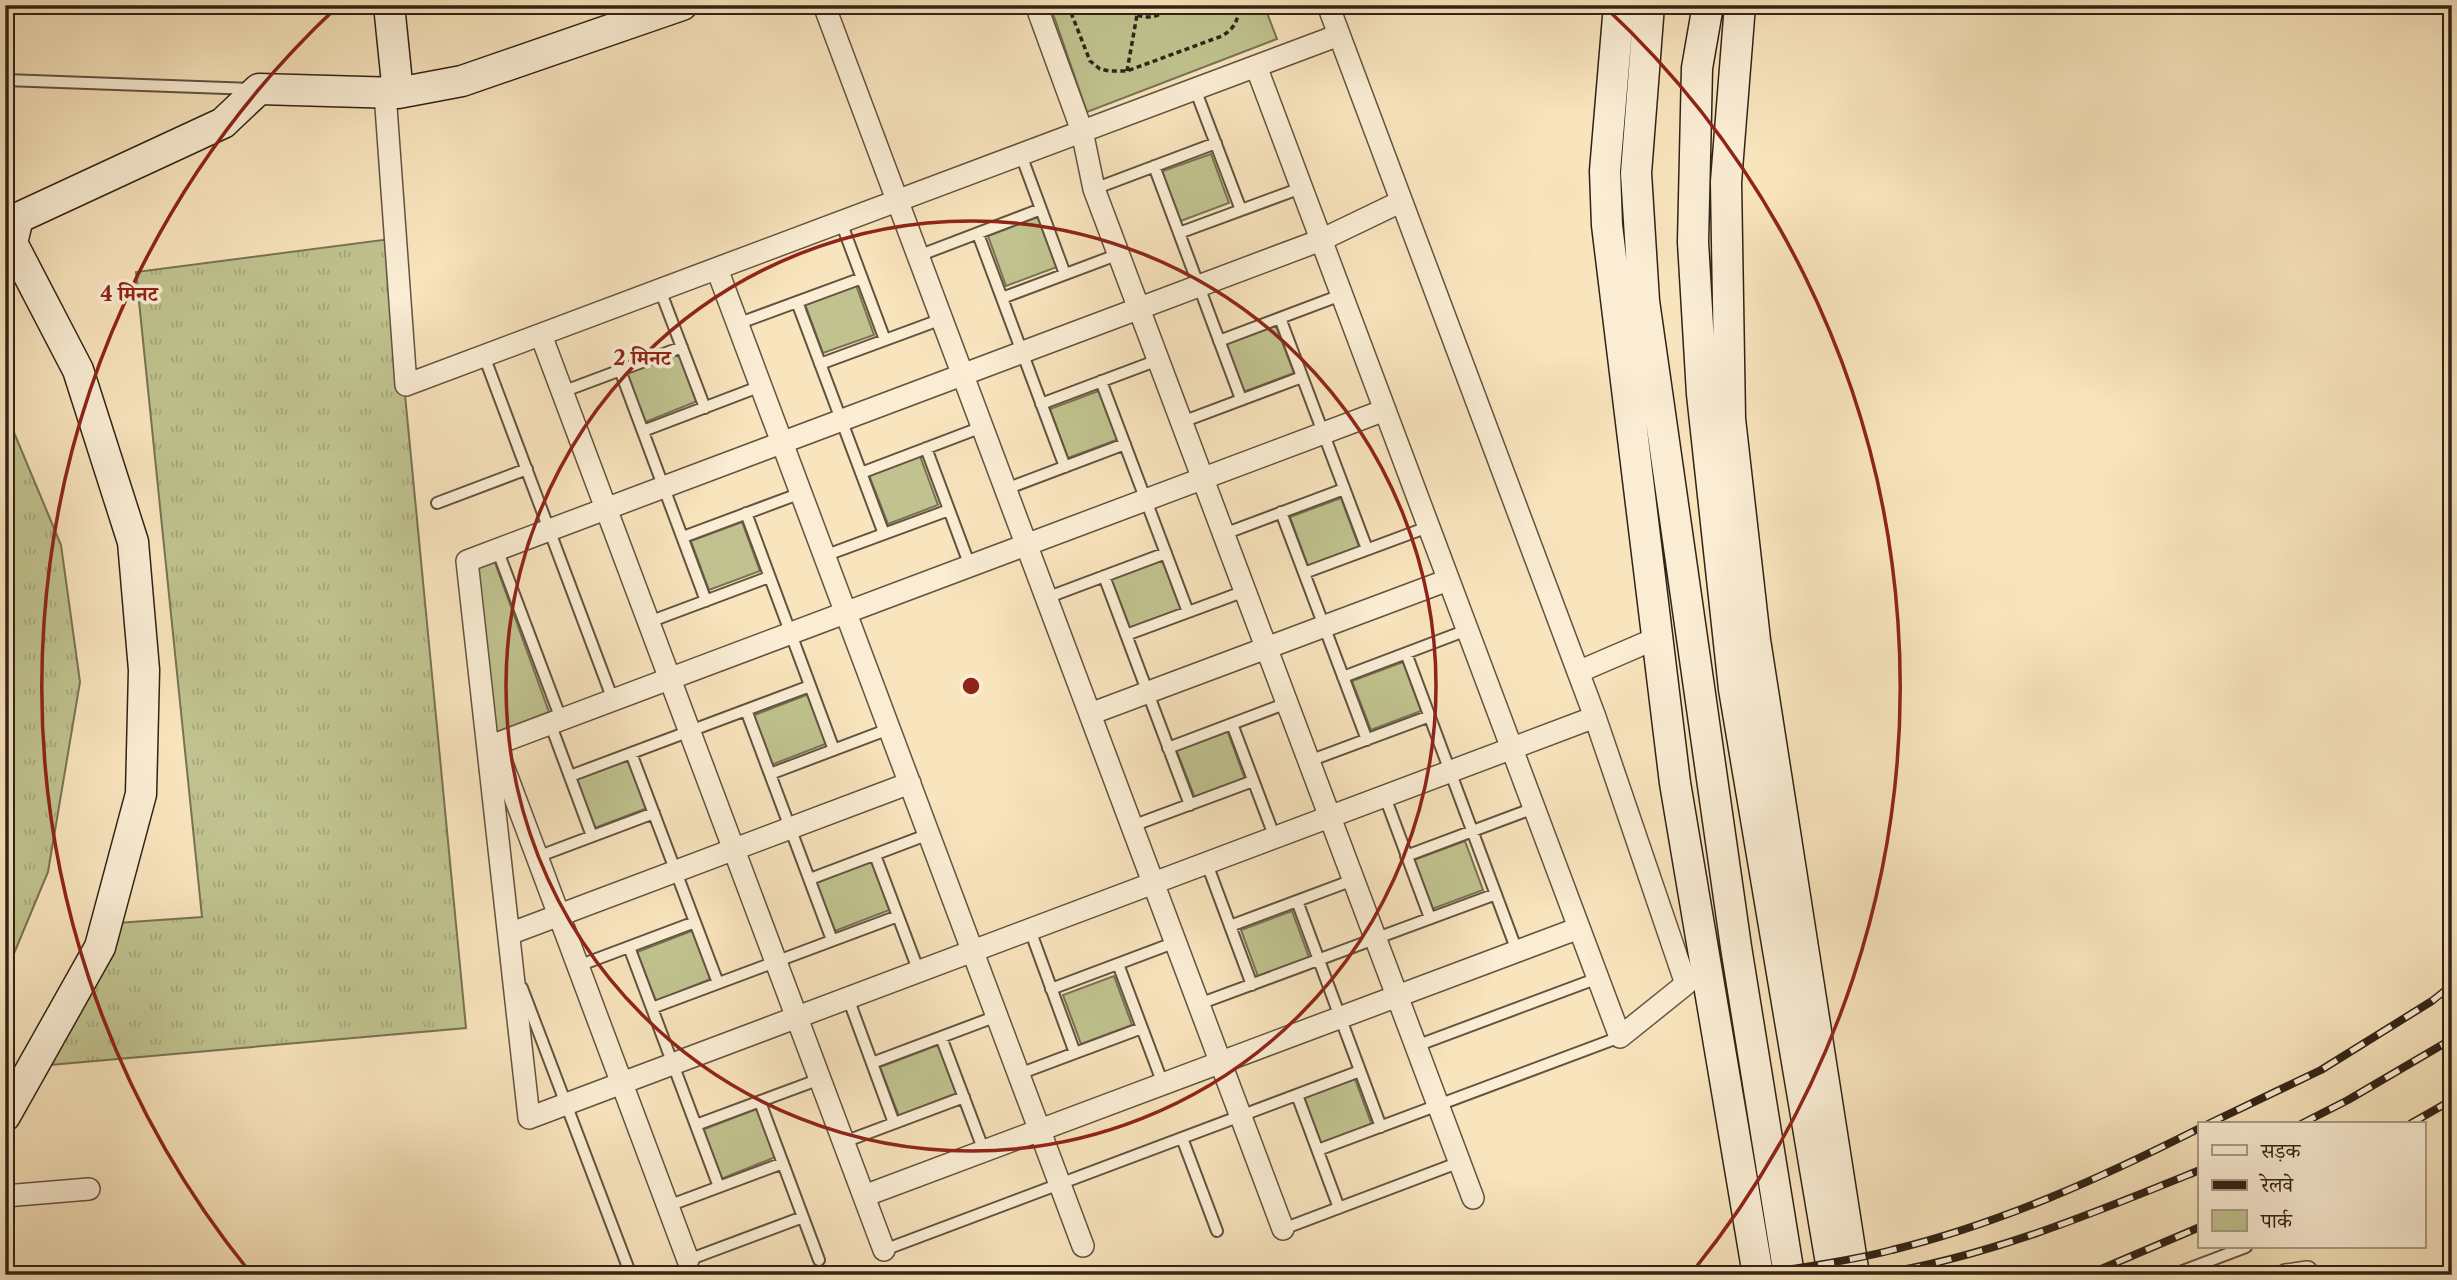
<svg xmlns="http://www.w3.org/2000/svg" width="2457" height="1280" font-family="'Libre Caslon Text','Noto Serif Devanagari',serif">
  <defs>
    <pattern id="grass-tufts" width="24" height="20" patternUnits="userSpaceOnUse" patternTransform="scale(1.75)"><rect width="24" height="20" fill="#c0c38f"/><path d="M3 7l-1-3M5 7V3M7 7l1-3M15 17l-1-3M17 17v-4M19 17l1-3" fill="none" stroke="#a5a77b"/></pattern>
  </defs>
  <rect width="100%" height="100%" fill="#f8e4bd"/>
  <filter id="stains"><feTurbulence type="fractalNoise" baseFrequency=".00286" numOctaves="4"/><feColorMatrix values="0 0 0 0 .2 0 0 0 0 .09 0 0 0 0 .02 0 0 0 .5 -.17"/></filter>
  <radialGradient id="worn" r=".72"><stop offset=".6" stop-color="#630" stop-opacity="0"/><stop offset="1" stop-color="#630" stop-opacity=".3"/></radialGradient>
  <path fill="url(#grass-tufts)" stroke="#787352" stroke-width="2" d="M390,239L466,1028L38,1066L117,923L202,917L136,272Z
    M5,411L61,545L80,682L48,872L5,975Z"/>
  <path fill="#c0c38f" stroke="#787352" stroke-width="2" d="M1050,5H1264L1277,39L1087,112Z
    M1211,154L1229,203L1178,222L1160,172Z
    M1038,217L1057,267L1006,286L988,236Z
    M856,285L874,335L823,353L805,304Z
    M1275,324L1294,373L1243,392L1225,343Z
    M681,352L700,400L643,423L624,374Z
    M1101,390L1119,439L1068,458L1050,409Z
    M920,456L938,505L888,524L869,475Z
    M1341,498L1359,547L1308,566L1290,517Z
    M742,522L760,571L709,590L691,541Z
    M493,557L549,712L491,734L474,566Z
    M1162,560L1181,609L1130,628L1111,579Z
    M1403,662L1421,711L1371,730L1352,681Z
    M809,694L828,743L771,765L752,716Z
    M1227,730L1245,779L1195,798L1176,749Z
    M631,758L650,807L592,829L573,781Z
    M1465,841L1483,890L1432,909L1414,860Z
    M873,861L892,909L835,931L816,883Z
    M1292,911L1310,960L1259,979L1241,930Z
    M694,930L713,978L656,1001L637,952Z
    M1114,976L1132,1025L1081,1044L1063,995Z
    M938,1045L957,1093L899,1116L880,1067Z
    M1355,1079L1373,1128L1322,1147L1304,1097Z
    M759,1108L778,1156L721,1179L702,1130Z"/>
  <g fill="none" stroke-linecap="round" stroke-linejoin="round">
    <g stroke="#635340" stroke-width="14">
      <path id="lane" d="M5,80L253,89
        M1195,89L1241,210
        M1021,155L1065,274
        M1154,166L1241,399
        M1094,189L1216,143
        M841,222L885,340
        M1179,233L1301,188
        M978,234L1065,467
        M918,256L1041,209
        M660,290L705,408
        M1002,298L1119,254
        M797,302L884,534
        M1280,318L1367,549
        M737,324L862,278
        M1219,341L1341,295
        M484,356L613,700
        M820,364L942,319
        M620,370L706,601
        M1101,381L1188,612
        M562,392L682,347
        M1041,404L1158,360
        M1182,422L1302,377
        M643,431L761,386
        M926,448L970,566
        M861,473L982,427
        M1006,489L1125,444
        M437,503L527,469
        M1281,512L1367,740
        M746,513L834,750
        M1224,534L1344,489
        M683,537L801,493
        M497,549L561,719
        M824,556L949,510
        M1304,573L1428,527
        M1104,576L1190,805
        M1046,598L1166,553
        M649,622L769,577
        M1126,635L1245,591
        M1406,653L1517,951
        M1343,677L1467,630
        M746,710L832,940
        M550,723L592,836
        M1232,724L1275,838
        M1168,748L1287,703
        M631,753L718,983
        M1309,761L1430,716
        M770,774L889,729
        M570,776L810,686
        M1385,797L1430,918
        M1132,826L1253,781
        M875,855L919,972
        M1406,856L1534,808
        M537,857L654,813
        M1207,864L1252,985
        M810,879L929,834
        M1297,901L1381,1127
        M1230,926L1353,880
        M1030,930L1075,1053
        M629,947L719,1187
        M1118,964L1163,1084
        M578,966L695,922
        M522,988L629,1270
        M1051,989L1176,942
        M848,998L894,1123
        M1199,1004L1496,894
        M652,1008L898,916
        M941,1037L984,1151
        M1416,1046L1598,978
        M872,1063L997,1016
        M1019,1074L1142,1028
        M1297,1095L1339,1208
        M760,1102L819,1260
        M696,1125L820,1079
        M1182,1138L1217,1231
        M844,1142L964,1097
        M1318,1150L1620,1037
        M668,1206L783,1163
        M1283,1229L1460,1162
        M884,1250L1360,1071
        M688,1260L803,1217
        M2172,1275L2246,1247"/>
    </g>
    <g stroke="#635340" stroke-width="24">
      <path id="street" d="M824,5L1283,1229
        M1036,5L1082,131L1094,189L1473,1198
        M1256,66L1620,1037L1686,984L1595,717L1328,5
        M385,93L406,385L1339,35
        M1400,202L1321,240L467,561L529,1118L1595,717
        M717,269L1083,1246
        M541,335L884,1250
        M1578,672L1657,638
        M1090,714L1448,580
        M488,747L1385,410
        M496,747L688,1260
        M509,934L910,783
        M5,1196L89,1189
        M864,1196L1579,928
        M2286,1275L2307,1272L2309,1275"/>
    </g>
    <g stroke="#312316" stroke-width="33">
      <path id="secondary" d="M389,5L398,93L462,81L682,5
        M1619,5L1605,171L1607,225L1675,783L1758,1275
        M1649,5L1636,173L1644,301L1736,947L1789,1275
        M1708,5L1697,68L1693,242L1702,394L1734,689L1833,1275
        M1740,5L1726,182L1730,419L1755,640L1854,1275
        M5,1116L100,947L141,794L144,670L133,542L78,370L12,243L18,218L223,123L259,89L398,93"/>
    </g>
    <path stroke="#312316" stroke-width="3.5" stroke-dasharray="5 3.5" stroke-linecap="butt" d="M1068,5L1090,61L1100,69L1110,71H1127L1222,36C1235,28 1239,20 1238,5
      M1124,5C1138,22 1158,20 1173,5
      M1127,71L1137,15"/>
    <use href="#lane" stroke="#faedd4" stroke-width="10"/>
    <use href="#street" stroke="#faedd4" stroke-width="21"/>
    <use href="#secondary" stroke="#faedd4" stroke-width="30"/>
    <g stroke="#312316" stroke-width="8">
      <path id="rail" d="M2208,1124L2321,1070L2432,1001L2452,985
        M2301,1124L2348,1100L2452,1039
        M2410,1124L2452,1100
        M1755,1275C1800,1267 1847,1262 1892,1250C1999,1224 2101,1178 2200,1128
        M1873,1275C1986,1258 2094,1213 2200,1170
        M2087,1275L2200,1227"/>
    </g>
    <use href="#rail" stroke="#faedd4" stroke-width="5" stroke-dasharray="16" stroke-linecap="butt"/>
  </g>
  <g fill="none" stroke="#8f2418" stroke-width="3.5">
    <circle cx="971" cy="686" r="465"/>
    <path d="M249 1271A929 929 0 0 1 337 7M1605 7A929 929 0 0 1 1693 1271"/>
  </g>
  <circle cx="971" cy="686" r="10" fill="#8f2418" stroke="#faedd4" stroke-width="3.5"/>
  <g font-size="21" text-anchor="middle" font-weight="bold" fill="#8f2418" stroke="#faedd4" stroke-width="7" stroke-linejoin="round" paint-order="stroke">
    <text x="129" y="301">4 मिनट</text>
    <text x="642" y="365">2 मिनट</text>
  </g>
  <rect width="2457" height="1280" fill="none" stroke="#f8e4bd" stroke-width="28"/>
  <rect x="7" y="7" width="2443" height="1266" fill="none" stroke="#312316" stroke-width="3.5"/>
  <rect x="14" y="14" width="2429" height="1252" fill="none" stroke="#312316" stroke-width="2"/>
  <rect x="2198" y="1122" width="228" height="126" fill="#faedd4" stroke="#aa9c88" stroke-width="2"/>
  <rect x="2212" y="1145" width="35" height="10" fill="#faedd4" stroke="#aa9c88" stroke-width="2"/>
  <text x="2261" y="1158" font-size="21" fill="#312316">सड़क</text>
  <rect x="2212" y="1180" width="35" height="10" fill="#312316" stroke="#aa9c88" stroke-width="2"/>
  <text x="2261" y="1192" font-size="21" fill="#312316">रेलवे</text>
  <rect x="2212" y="1210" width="35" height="21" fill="#c0c38f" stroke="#aa9c88" stroke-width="2"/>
  <text x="2261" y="1228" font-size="21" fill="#312316">पार्क</text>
  <rect width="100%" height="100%" filter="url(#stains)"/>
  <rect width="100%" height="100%" fill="url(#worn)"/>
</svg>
